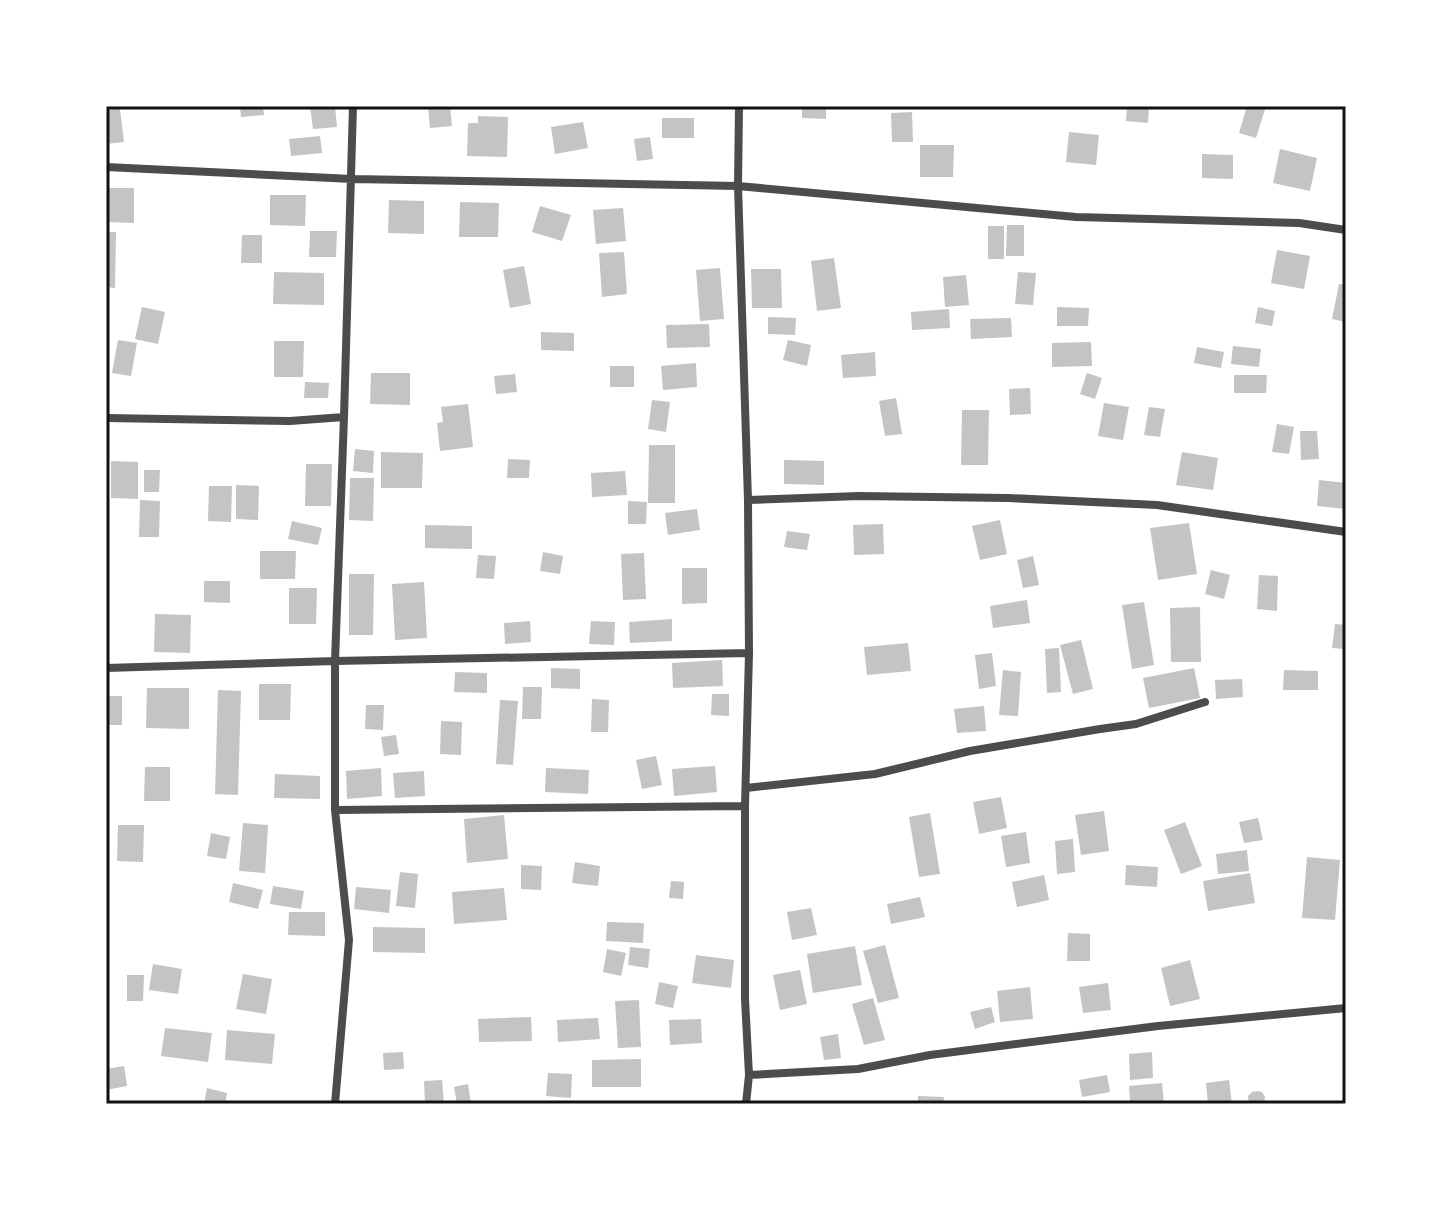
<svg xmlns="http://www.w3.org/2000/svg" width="1452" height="1210" font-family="'Varela Round',sans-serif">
  <rect width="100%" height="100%" fill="#fff"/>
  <path fill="#c4c4c4" d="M240,106H263L264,115L241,117Z
    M310,106H335L337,127L313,129Z
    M428,106H450L452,126L430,128Z
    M802,106H826V119L802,118Z
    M1127,106H1149L1148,123L1126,121Z
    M1247,106H1266L1256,138L1239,133Z
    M120,109L124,142L106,144V110Z
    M912,112L913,142H892L891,113Z
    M478,116L508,117L507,157L467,156L468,123H478Z
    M662,118H694V138H662Z
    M583,122L588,148L555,154L551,127Z
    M1069,132L1099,135L1096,165L1066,162Z
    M320,136L322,153L291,156L289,139Z
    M650,137L653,159L637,161L634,139Z
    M920,145H954L953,177H920Z
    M1280,149L1317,158L1310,191L1273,183Z
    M1202,154L1233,155V179L1202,178Z
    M106,188H134V223L106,222Z
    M270,195H306L305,226L270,225Z
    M389,200L424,201V234L388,233Z
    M460,202L499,203L498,237H459Z
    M540,206L571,215L562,241L532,232Z
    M623,208L626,241L596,244L593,210Z
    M1007,225H1024V256H1006Z
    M988,226H1004V259H988Z
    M310,231H337L336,257H309Z
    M106,232H116L115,288L106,287Z
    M242,235H262V263H241Z
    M1277,250L1310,256L1304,289L1271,283Z
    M624,252L627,294L602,297L599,253Z
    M834,258L841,308L817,311L811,261Z
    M524,266L531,304L510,308L503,270Z
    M720,268L724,319L700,321L696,270Z
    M751,269H781L782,308H752Z
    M274,272L324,273V305L273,304Z
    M1018,272L1036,273L1033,305L1015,304Z
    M966,275L969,305L945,307L943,277Z
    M1339,284L1346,285V322L1332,319Z
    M142,307L165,312L158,344L135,339Z
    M1057,307L1089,308L1088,326H1057Z
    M1258,307L1275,311L1272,326L1255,323Z
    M949,309L950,328L912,330L911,312Z
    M768,317L796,318L795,335L768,334Z
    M1011,318L1012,337L971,339L970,319Z
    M709,324L710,347L667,348L666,325Z
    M541,332L574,333V351L541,350Z
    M118,340L137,343L131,376L112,373Z
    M788,340L811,345L807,366L783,360Z
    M274,341H304L303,377H274Z
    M1091,342L1092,366L1052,367V343Z
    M1233,346L1261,349L1259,367L1231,364Z
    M1197,347L1224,352L1221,368L1194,363Z
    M875,352L876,376L843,378L841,355Z
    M696,363L697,387L663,390L661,366Z
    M610,366H634V387H610Z
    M371,373H410V405L370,404Z
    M1087,373L1102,378L1095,399L1080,394Z
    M515,374L517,392L496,394L494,376Z
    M1234,375H1267L1266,393H1234Z
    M305,382L329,383L328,398H304Z
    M1030,388L1031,414L1010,415L1009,389Z
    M896,398L902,434L885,436L879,401Z
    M652,400L670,402L666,432L648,429Z
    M1104,403L1129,407L1123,440L1098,436Z
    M468,404L473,447L440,451L437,423L443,422L441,407Z
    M1149,407L1165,409L1160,437L1144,435Z
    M962,410H989L988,465H961Z
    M1277,424L1294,427L1289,454L1272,452Z
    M1300,431H1317L1319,459L1301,460Z
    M649,445H675V503H648Z
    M355,449L374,451L373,473L353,471Z
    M381,452L423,453L422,488H381Z
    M1182,452L1218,458L1213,490L1176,485Z
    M508,459L530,460L529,478H507Z
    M784,460L824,461V485L784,484Z
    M111,461L138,462V499L111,498Z
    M306,464H332L331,506H305Z
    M144,470H160L159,492H144Z
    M625,471L627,495L592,497L591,473Z
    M350,478H374L373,521L349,520Z
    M1319,480L1346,483V509L1317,506Z
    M236,485L259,486L258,520L236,519Z
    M209,486H232L231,522L208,521Z
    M140,500L160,501L159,537H139Z
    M628,501L647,502L646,524H628Z
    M697,509L700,530L668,535L665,513Z
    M1000,520L1007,554L980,560L972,526Z
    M292,521L322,528L318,545L288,539Z
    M1189,523L1197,574L1158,580L1150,528Z
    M883,524L884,554L854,555L853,525Z
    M425,525L472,526V549L425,548Z
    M787,531L810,534L807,550L784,547Z
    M260,551H296L295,579H260Z
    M543,552L563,556L560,574L540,571Z
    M644,553L646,599L623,600L621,554Z
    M478,555L496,556L494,579L476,578Z
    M1033,556L1039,585L1023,588L1017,560Z
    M682,568H707V603L682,604Z
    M1211,570L1230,575L1224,599L1205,594Z
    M349,574H374L373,635H349Z
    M1259,575L1278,576L1277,611L1257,609Z
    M204,581H230V603L204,602Z
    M424,582L427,638L395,640L392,584Z
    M289,588H317L316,624H289Z
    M1027,600L1030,623L993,628L990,606Z
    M1144,602L1154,665L1132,669L1122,605Z
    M1200,607L1201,662H1171L1170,608Z
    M155,614L191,615L190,653L154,652Z
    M672,619V641L630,643L629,622Z
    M530,621L531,642L505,644L504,623Z
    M591,621L615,622L614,645L589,644Z
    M1335,624L1346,625L1345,649L1332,648Z
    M1081,640L1093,689L1073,694L1060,645Z
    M908,643L911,671L867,675L864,647Z
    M1059,648L1061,692L1047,693L1045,649Z
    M992,653L996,686L979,689L975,655Z
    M722,660L723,686L673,688L672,663Z
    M551,668L580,669V689L551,688Z
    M1194,668L1200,698L1149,708L1143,678Z
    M1003,670L1021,672L1018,716L999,715Z
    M1284,670L1318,671V690H1283Z
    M455,672L487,673V693L454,692Z
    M1242,679L1243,697L1216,699L1215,680Z
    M259,684H291L290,720H259Z
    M523,687H542L541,719H522Z
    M147,688H189V729L146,728Z
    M218,690L241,691L238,795L215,794Z
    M712,694H729V716L711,715Z
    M106,696H122V725H106Z
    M592,699L609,700L608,732H591Z
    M500,700L518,701L513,765L496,764Z
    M366,705H384L383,730L365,729Z
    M984,706L986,731L957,733L954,709Z
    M441,721L462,722L461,755L440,754Z
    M396,735L399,754L384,756L381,737Z
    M656,756L662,785L642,789L636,760Z
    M715,766L717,792L674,796L672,769Z
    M145,767H170V801H144Z
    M381,768L382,796L347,799L346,771Z
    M546,768L589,770L588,794L545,792Z
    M424,771L425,796L395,798L393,773Z
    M275,774L320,776V799L274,798Z
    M1001,797L1007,828L979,834L973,802Z
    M1104,811L1109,851L1081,855L1075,815Z
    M930,813L940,874L919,877L909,817Z
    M504,815L508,859L467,863L464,819Z
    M1258,818L1263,840L1244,843L1239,822Z
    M1185,822L1202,866L1181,874L1164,830Z
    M243,823L268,825L265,873L239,871Z
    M118,825H144L143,862L117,861Z
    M1026,832L1030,863L1006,867L1001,836Z
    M211,833L230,837L226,859L207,856Z
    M1073,839L1075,872L1057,874L1055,841Z
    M1247,850L1249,871L1218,874L1216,854Z
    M1307,857L1340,860L1335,920L1302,918Z
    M575,862L600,866L598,886L572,883Z
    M521,865L542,866L541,890L521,889Z
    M1126,865L1158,867L1157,887L1125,885Z
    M400,872L418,874L415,908L396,906Z
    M1250,873L1255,903L1208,911L1203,881Z
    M1044,875L1049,900L1017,907L1012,882Z
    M671,881L684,882L683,899L669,898Z
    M233,883L263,890L258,909L229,902Z
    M273,886L304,891L301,909L270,904Z
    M356,887L391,890L389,913L354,909Z
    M504,888L507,920L454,924L452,892Z
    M920,897L925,917L891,924L887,904Z
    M811,908L817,935L792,940L787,912Z
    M289,912H325V936L288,935Z
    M607,922L644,923L643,943L606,941Z
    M373,927L425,928V953L373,952Z
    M1068,933L1090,934V961H1067Z
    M885,945L899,998L878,1003L863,951Z
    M855,946L862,985L813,993L807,954Z
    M630,947L650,949L648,968L628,965Z
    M607,949L626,953L621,976L603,972Z
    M696,955L734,960L731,988L692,983Z
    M1190,960L1200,999L1170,1006L1161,968Z
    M153,964L182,969L178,994L149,990Z
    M800,970L807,1004L780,1010L773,975Z
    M243,974L272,979L266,1014L236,1009Z
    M127,975H144L143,1001H127Z
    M659,982L678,986L673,1008L655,1004Z
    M1108,983L1111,1010L1083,1013L1079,987Z
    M1030,987L1033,1019L1000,1022L997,991Z
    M873,998L885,1040L864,1045L852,1004Z
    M639,1000L641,1047L618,1048L615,1001Z
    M991,1007L995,1022L975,1029L970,1012Z
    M531,1017L532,1041L479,1042L478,1019Z
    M598,1018L600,1039L558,1042L557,1020Z
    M701,1019L702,1043L670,1045L669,1020Z
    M165,1028L212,1033L208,1062L161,1056Z
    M227,1030L275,1034L272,1064L225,1060Z
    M838,1034L841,1058L824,1060L820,1037Z
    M403,1052L404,1069L384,1070L383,1053Z
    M1152,1052L1153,1078L1130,1080L1129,1054Z
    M641,1059V1087H592V1060Z
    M124,1066L127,1086L106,1090V1069Z
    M548,1073L572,1074L571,1098L546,1096Z
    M1107,1075L1110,1092L1082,1097L1079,1080Z
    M442,1080L444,1104H425L424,1081Z
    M1229,1080L1232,1104H1208L1206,1083Z
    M1162,1083L1164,1104H1130L1129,1086Z
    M468,1084L471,1104H457L454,1087Z
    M207,1088L227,1093L225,1104H204Z
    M1257,1091L1262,1092L1265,1097L1264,1103L1249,1104L1248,1096L1252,1092Z
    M918,1096L944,1097L943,1104H918Z"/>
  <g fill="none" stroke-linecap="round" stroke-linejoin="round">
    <path stroke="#4c4c4c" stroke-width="8" d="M739,106L738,186L748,500L749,653L745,806V999L749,1075L746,1104
      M106,167L352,179L738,186L1076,217L1299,223L1346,230
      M106,418L290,421L344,417
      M748,500L859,496L1008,498L1157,505L1346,532
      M106,668L335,661L749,653
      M746,788L875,774L970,751L1100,729L1136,724L1205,702
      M335,810L745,806
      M749,1075L858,1069L930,1055L1158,1026L1346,1008
      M335,1104L349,940L335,810V661L344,417L353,106"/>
  </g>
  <rect width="1452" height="1210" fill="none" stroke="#ffffff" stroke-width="216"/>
  <rect x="108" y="108" width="1236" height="994" fill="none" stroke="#111" stroke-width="3"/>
</svg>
